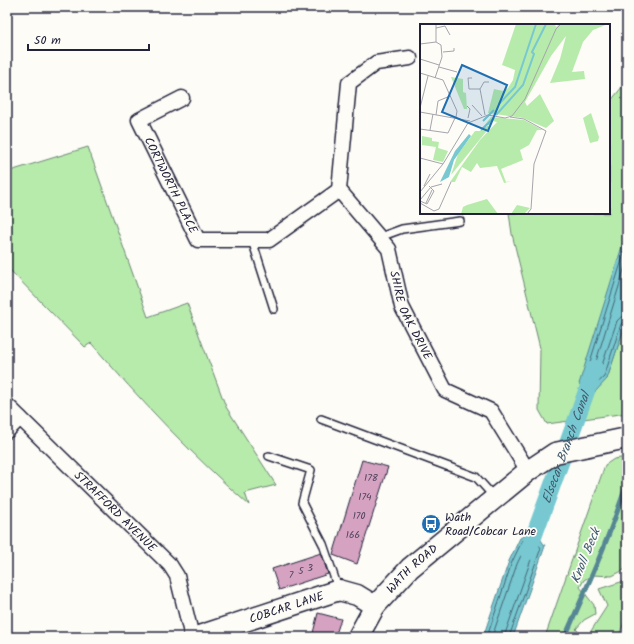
<svg xmlns="http://www.w3.org/2000/svg" width="634" height="644" font-family="Kalam,sans-serif">
  <rect width="100%" height="100%" fill="#fdfcf7"/>
  <filter id="ink" filterUnits="userSpaceOnUse"><feTurbulence type="fractalNoise" baseFrequency=".025" numOctaves="2"/><feDisplacementMap in="SourceGraphic" scale="8" xChannelSelector="R" yChannelSelector="G"/><feConvolveMatrix kernelMatrix="1 2 1 2 8 2 1 2 1" color-interpolation-filters="sRGB"/></filter>
  <g filter="url(#ink)">
    <path fill="#b7ebab" stroke="#6c8673" d="M627,81V241L624,240L607,379L627,319V413L547,424L539,410L540,348L512,234L509,213H609V103Z
      M88,147L148,317L187,303L226,407L276,485L245,493L249,505C192,455 140,400 91,343L85,347L7,267V172Z
      M627,457V511L622,521L627,542V565L624,570L612,576L592,575L584,580L580,587L594,605L595,614L584,620L576,629L583,637H545L605,465L614,459Z
      M627,580V616L618,637H594L591,631L607,606L599,589Z"/>
    <path fill="#77c8d0" stroke="#558694" d="M624,240L627,241V319L607,379L594,393L579,384Z
      M535,531L545,546L513,637H483L509,561L520,538Z"/>
    <g fill="none" stroke-linecap="round" stroke-linejoin="round">
      <path stroke="#446477" stroke-width="1" d="M627,244L584,381L585,383L593,387L604,377L621,324L624,321H627
        M627,260L591,378L592,380H594L599,374L617,321L621,317L627,316
        M487,637L512,562L522,541L533,537L541,548L509,637
        M492,637L517,564L526,545L532,543L535,548L504,637"/>
      <path stroke="#558694" stroke-width="5" d="M565,637C587,587 610,536 627,483"/>
      <path stroke="#77c8d0" stroke-width="17" id="s1" d="M528,552L595,368"/>
    </g>
    <path fill="#d5a3c1" stroke="#22223b" d="M362,460L388,467L357,564L333,555Z
      M321,553L328,574L279,590L272,569Z
      M318,613L341,619L335,637H312Z"/>
    <g fill="none" stroke-linecap="round" stroke-linejoin="round">
      <g stroke="#22223b" stroke-width="10">
        <path id="lane" d="M380,237L402,229L460,221
          M252,240L274,309
          M321,419L476,477L495,498
          M269,456L311,470L302,503L323,544L338,588"/>
      </g>
      <g stroke="#22223b" stroke-width="17">
        <g id="street">
          <path id="s2" d="M410,58L376,63L349,83L339,190L389,249L402,307L445,390L491,411L528,471"/>
          <path id="s3" d="M182,98L139,120L198,240H269L339,190"/>
          <path id="s4" d="M7,405L170,565L177,576L192,637"/>
          <path d="M7,431L20,418"/>
        </g>
      </g>
      <g stroke="#22223b" stroke-width="23">
        <g id="secondary">
          <path id="s5" d="M196,637L339,590L357,595L375,606"/>
          <path id="s6" d="M358,637L375,606L410,568L528,471L555,453L627,438"/>
        </g>
      </g>
      <use href="#lane" stroke="#fdfcf7" stroke-width="7"/>
      <use href="#street" stroke="#fdfcf7" stroke-width="14"/>
      <use href="#secondary" stroke="#fdfcf7" stroke-width="20"/>
    </g>
  </g>
  <defs>
    <g id="bus-disc" transform="scale(1)"><circle r="9.5" fill="#1f6fb2" stroke="#fdfcf7"/><path d="M-5-6H5V4H4V6H2V4H-2V6H-4V4H-5ZM-3.5-4V0h7V-4ZM-3.5 1.2v1.5H-2V1.2ZM2 1.2v1.5H3.5V1.2Z" fill="#fff"/></g>
  </defs>
  <g fill-rule="evenodd">
    <use href="#bus-disc" x="431" y="524"/>
  </g>
  <g text-anchor="middle" dominant-baseline="central" stroke-width="3.5" stroke-linejoin="round" paint-order="stroke">
    <g font-size="10" fill="#4f425c">
      <text x="371" y="478">178</text>
      <text x="365" y="497">174</text>
      <text x="359" y="516">170</text>
      <text x="353" y="535">166</text>
      <text x="310" y="568">3</text>
      <text x="301" y="571">5</text>
      <text x="291" y="575">7</text>
    </g>
    <g font-size="12" fill="#22223b" stroke="#fdfcf7">
      <text stroke="none"><textPath href="#s3" startOffset="121">CORTWORTH PLACE</textPath></text>
      <text stroke="none"><textPath href="#s2" startOffset="323">SHIRE OAK DRIVE</textPath></text>
      <text stroke="none"><textPath href="#s4" startOffset="152">STRAFFORD AVENUE</textPath></text>
      <text stroke="none"><textPath href="#s6" startOffset="88">WATH ROAD</textPath></text>
      <text stroke="none"><textPath href="#s5" startOffset="95">COBCAR LANE</textPath></text>
    </g>
    <g font-size="12" fill="#22223b" stroke="#fdfcf7" text-anchor="start">
      <text x="445" y="517">Wath<tspan x="445" dy="14">Road/Cobcar Lane</tspan></text>
    </g>
    <g font-size="13" font-style="italic" fill="#405c6f" stroke="#fdfcf7">
      <text stroke="none"><textPath href="#s1" startOffset="111">Elsecar Branch Canal</textPath></text>
      <text transform="translate(586 556) rotate(-68)">Knoll Beck</text>
    </g>
  </g>
  <g transform="translate(420 24)">
    <rect width="190" height="190" fill="#fdfcf7"/>
    <path d="M96,0H135L136,3L139,0H188L173,6L163,18L152,48L164,47L165,55L130,59L140,35L146,12L131,32L105,78L107,82L120,70L134,97L126,104L103,94L68,89L74,65L83,67L88,64L93,56L95,46L82,41ZM31,53L43,55V68L46,69L47,85H44ZM171,89L179,113L178,117L170,119L163,94ZM71,93L104,96L123,106H117L109,121L100,126L103,136L81,145L86,158L92,157L84,159L77,142L60,144L57,139L51,148L42,143L35,158H30L60,116L77,98L72,97L70,101H66V104L67,102H70L74,98L31,151L38,130L55,107H60ZM2,112L12,114V117L19,118L18,124L28,127L23,138L13,136L16,123L2,121ZM67,175L78,190H41L43,183L47,181ZM97,181L110,184L104,190H91Z" fill="#b7ebab"/>
    <path d="M49,110L51,112L34,136L29,153L20,158L35,127Z" fill="#77c8d0"/>
    <path fill="none" stroke="#77c8d0" stroke-width="2" d="M79,80L95,63L116,0M76,91L103,61L114,30L112,28L126,0M63,97L74,86M61,106L74,94"/>
    <path fill="none" stroke="#a5a5ac" stroke-width="1" d="M16,4L25,2L30,11M16,18V0M0,20L16,18L21,21L22,33L15,54M23,28L34,27V24M0,35L19,41M19,43L37,48M0,49L23,56L37,87L36,93M52,54H48L49,65H60M52,81L62,92M47,82L50,85L48,94M0,84L8,52M0,88L50,97M16,91L18,77L30,72M65,91L60,65L64,58H69M90,93L104,95L126,107L114,140L111,185L107,190M0,105L28,109L35,94M10,106L13,90M0,134L23,140M4,162L10,150M0,168L23,140L48,99L68,91L85,94L92,92L105,75L136,5L141,0M0,176L11,163L22,160M0,177L7,180L14,167L9,162M0,179L14,187L19,185L31,158M6,179L12,166"/>
    <path fill="#1f6fb2" fill-opacity="0.15" stroke="#1f6fb2" stroke-width="2" d="M42,41L87,61L68,107L22,88Z"/>
    <rect width="190" height="190" fill="none" stroke="#22223b" stroke-width="2"/>
  </g>
  <rect width="634" height="644" fill="none" stroke="#fdfcf7" stroke-width="24"/>
  <rect x="12" y="12" width="610" height="620" fill="none" stroke="#22223b" stroke-width="1.5" filter="url(#ink)"/>
  <path d="M28 44v6h121v-6" fill="none" stroke="#22223b" stroke-width="2"/>
  <text x="34" y="44" font-size="12" fill="#22223b" stroke="#fdfcf7" stroke-width="3" paint-order="stroke">50 m</text>
</svg>
